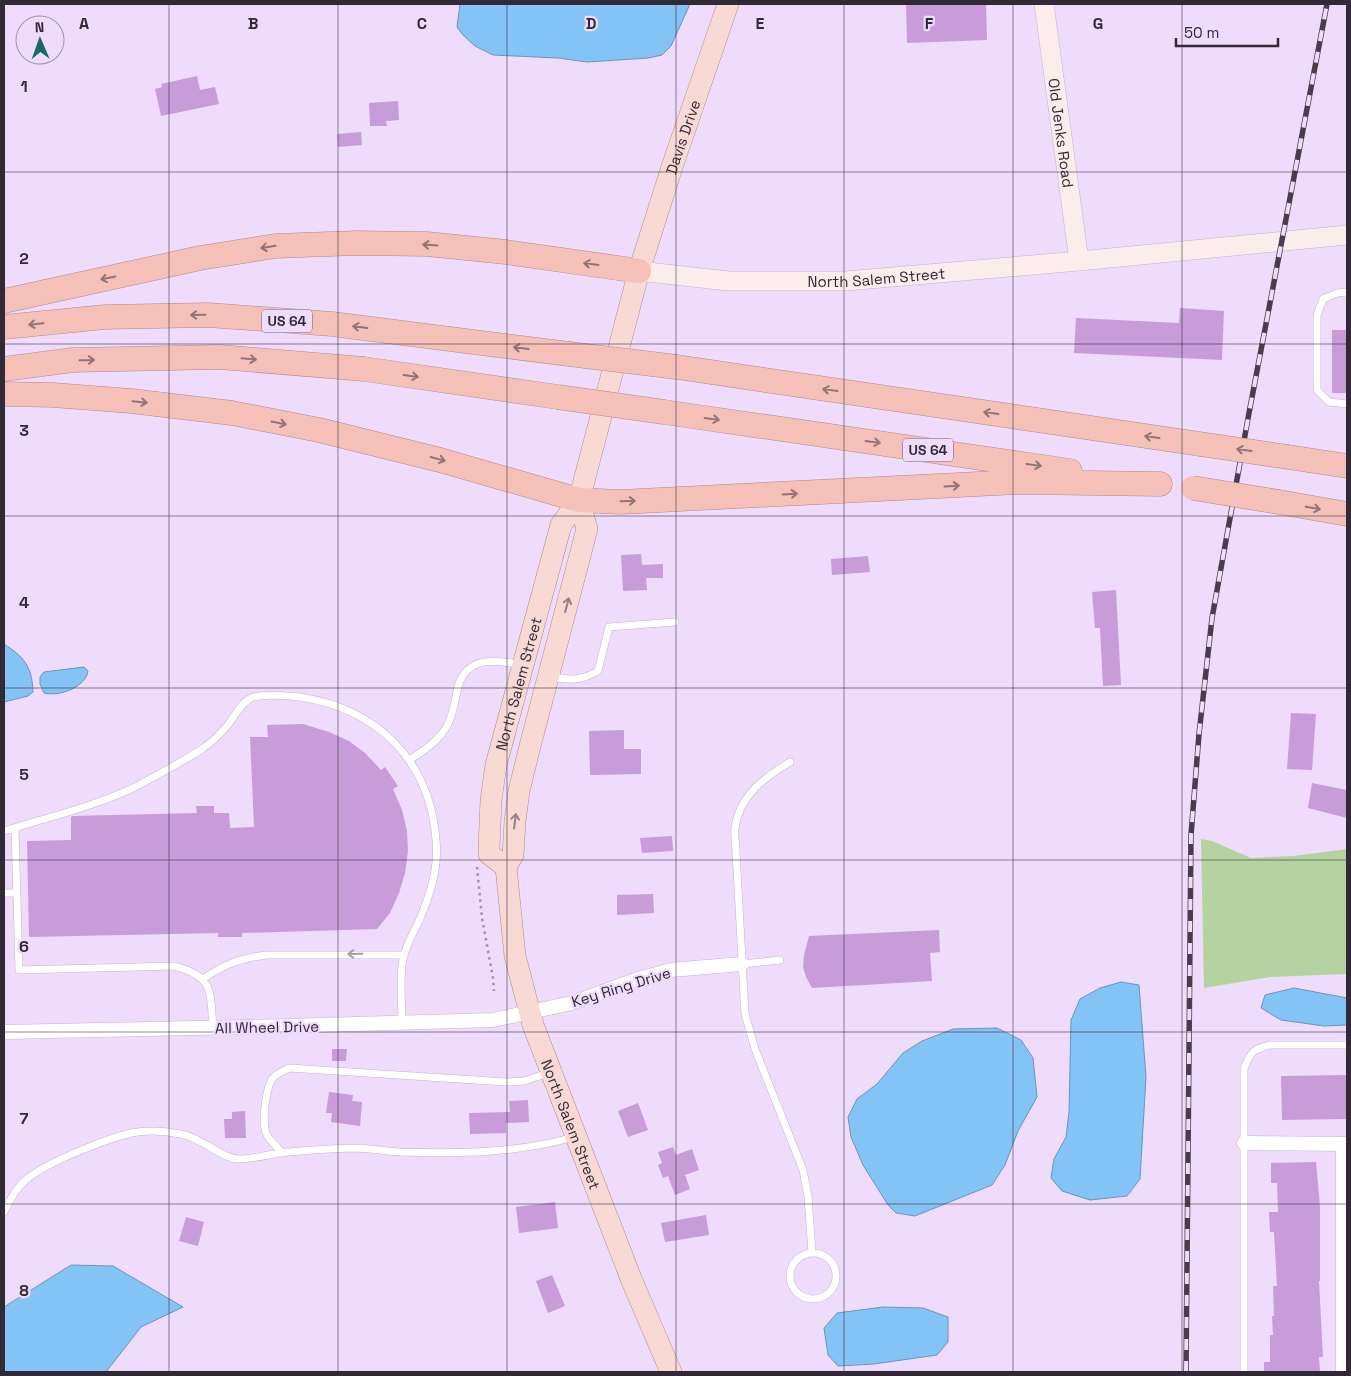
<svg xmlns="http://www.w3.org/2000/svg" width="1351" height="1376" font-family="'Space Grotesk',sans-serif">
  <rect width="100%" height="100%" fill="#efdbfb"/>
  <path fill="#b5d3a0" d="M1201,839L1212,841L1251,858L1294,856L1347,849V974L1270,977L1204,988Z"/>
  <path fill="#84c3f5" stroke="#6b95bb" d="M460,4H690L671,46L662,55L648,58L587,62L558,58L493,55L475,46L463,35L457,27Z
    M4,644C24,657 32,666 33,692L28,696L4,702Z
    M84,667L88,671C86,687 59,697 44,693L40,684V677L44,672Z
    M1121,982L1139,985L1146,1077L1140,1179L1127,1196L1090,1200L1062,1191L1051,1178L1054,1159L1066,1137L1069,1112L1071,1020L1080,999L1100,988Z
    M1294,988L1347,998V1025L1324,1026L1281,1020L1261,1008L1265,995Z
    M997,1028L1021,1040L1033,1058L1037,1097L1018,1131L1005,1165L992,1185L915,1216L896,1213L888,1205L863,1165L851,1137L848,1117L857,1099L877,1084L903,1053L922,1041L953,1029Z
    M71,1265L113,1266L183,1307L141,1327L106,1372H4V1307Z
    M883,1307L923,1308L948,1317V1342L937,1355L874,1364L838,1366L828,1355L824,1328L837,1313Z"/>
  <path fill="#c79cd8" d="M906,4H986L987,40L907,43Z
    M197,76L200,90L215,87L219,104L161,116L155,89L162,87L161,84Z
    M398,101L399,120L386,121L387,126H370L369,103Z
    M361,132L362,145L338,147L337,134Z
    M1180,308L1224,311L1222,360L1074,353L1076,318L1179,323Z
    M1332,330H1347V393H1332Z
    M641,554L642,565L663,564V578H646L647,590L623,591L621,555Z
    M868,556L870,572L832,575L831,559Z
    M1116,590L1121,685L1103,686L1100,628H1095L1092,592Z
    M1291,713L1316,714L1312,770L1287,769Z
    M303,724L329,732L349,741L365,753L381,770L385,767L398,786L393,789L402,810L407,831L408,851L405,873L399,893L390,913L377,929L242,933V937H218V933L29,937L27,841L71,840V817L72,816L197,813L196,806H214V813H229L230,828L254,827L250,737H268L267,725Z
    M624,730V749H641V774L590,775L589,731Z
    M1312,783L1347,790V818L1308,808Z
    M672,836L673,851L642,853L640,838Z
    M653,894L654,913L617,915V895Z
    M939,930L940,952L930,953L932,981L812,988L806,977L803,967L804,955L809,936Z
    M332,1049H347L346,1061H332Z
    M1347,1075V1119L1282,1120L1281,1076Z
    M329,1092L353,1095L352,1101L362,1102L360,1126L331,1122L332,1113H326Z
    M528,1100L529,1122L506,1123V1133L470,1134L469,1113L510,1112L509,1101Z
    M638,1103L648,1130L628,1137L618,1111Z
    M245,1111L246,1138H225L224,1119H232V1112Z
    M673,1147L676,1155L692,1149L699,1170L685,1175L690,1189L675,1195L668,1176L663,1178L658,1165L662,1163L658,1152Z
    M1316,1162L1320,1206V1281H1319L1323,1357H1319L1320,1372H1264V1362H1270V1335H1273L1272,1316H1274L1273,1286H1277L1274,1232H1270L1269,1212H1278L1277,1183H1271V1163Z
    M555,1202L558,1228L519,1233L516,1207Z
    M706,1215L709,1235L665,1242L661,1223Z
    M186,1217L204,1222L198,1246L179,1241Z
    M552,1275L565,1306L548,1313L536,1281Z"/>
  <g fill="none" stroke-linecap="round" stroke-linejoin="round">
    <g stroke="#c5b3d1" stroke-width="8">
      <path id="lane" d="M1347,292L1337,293L1323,299L1317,315V390L1329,402L1347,404
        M551,677C571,680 581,681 598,671L609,627L675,622
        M409,760C424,751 440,740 448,724C454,712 455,699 458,687C467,655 497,660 522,665
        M790,762C765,777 739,796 735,828C734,836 736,844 736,852L745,1014L755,1049L803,1170L808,1196L812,1253
        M15,828L19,970L174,966C214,976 210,991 213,1028
        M4,831C46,818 92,807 133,788C156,776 180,763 202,749C211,743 220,734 227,726C235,717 240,703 251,698C262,693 288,696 300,697C378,709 430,761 436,840C439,868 430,895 419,921C413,933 406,945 403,959C399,978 402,1004 402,1023
        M4,893H16
        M742,964L780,960
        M203,979C225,964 240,958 267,955H404
        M282,1153C278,1147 270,1141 267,1135C261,1124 266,1089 272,1079C276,1074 283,1071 289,1068L506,1082L524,1081L548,1073
        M4,1212C10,1200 16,1188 27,1179C47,1162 106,1139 131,1133C147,1130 165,1131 180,1134C201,1137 220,1158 239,1159C252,1159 267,1155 280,1153C304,1150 328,1149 352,1148C368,1148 385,1151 401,1152C459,1154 518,1153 574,1137
        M790 1276a23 23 0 1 1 46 0a23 23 0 1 1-46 0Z
        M1244,1372V1068C1251,1052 1253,1049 1270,1045H1347"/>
    </g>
    <g stroke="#c5b3d1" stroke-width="15">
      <path id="street" d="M4,1032L288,1026L493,1020L572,1003L635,980L671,970L742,964
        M1244,1143L1347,1144
        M1343,1372V1144"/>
    </g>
    <g stroke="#c5b3d1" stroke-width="20">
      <g id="secondary">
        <path id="s1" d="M1044,4L1079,261"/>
        <path id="s2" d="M639,271L728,281H846L1079,261L1347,235"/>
      </g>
    </g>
    <g stroke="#b08b8a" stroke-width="22">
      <g id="primary">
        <path id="s3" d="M579,500L587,529L529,750L519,791L515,821L513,855L506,867L515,956L533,1025L632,1281L671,1372"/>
        <path id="s4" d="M506,867L489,854V848L491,800L496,765L561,525L579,500L639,271L673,164L728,4"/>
      </g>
    </g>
    <g stroke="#b08b8a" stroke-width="25">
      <path id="highway" d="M4,301L200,258L275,246L357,243L427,244L506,252L639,271
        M4,327L105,317L208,315L332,324L569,354
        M677,367L1200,444
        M4,369L73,360L220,357L364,369L558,397
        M4,394L53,395L131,401L232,413L319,430L440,460L579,500L620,502L1019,482L1160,484
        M664,412L1070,471
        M1288,457L1347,466
        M1279,502L1347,514"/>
    </g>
    <path stroke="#a293ab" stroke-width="2.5" stroke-dasharray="2.5 4" stroke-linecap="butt" d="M477,867L482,918L493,978L494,991"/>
    <use href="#lane" stroke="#fff" stroke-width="7"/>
    <use href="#street" stroke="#fff" stroke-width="14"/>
    <use href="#secondary" stroke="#fcecea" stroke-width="19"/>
    <use href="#primary" stroke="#f8d9d4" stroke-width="21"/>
    <use href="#highway" stroke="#f4c0b8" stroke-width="24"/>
    <g stroke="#473d4b" stroke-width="5.5">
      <path id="rail" d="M1186,1372L1191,835L1199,734L1212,618L1249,413L1327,4"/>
    </g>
    <use href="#rail" stroke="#efdbfb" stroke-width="4" stroke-dasharray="11" stroke-linecap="butt"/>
    <g stroke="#b08b8a" stroke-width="25" stroke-linecap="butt">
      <path id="highway-bridge" d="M569,354L677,367
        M558,397L664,412
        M1200,444L1288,457
        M1193,488L1279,502"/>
    </g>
    <use href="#highway-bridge" stroke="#f4c0b8" stroke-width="24"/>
  </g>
  <defs><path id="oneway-shaft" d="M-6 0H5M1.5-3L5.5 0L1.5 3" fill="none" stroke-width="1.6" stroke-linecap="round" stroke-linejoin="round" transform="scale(1.25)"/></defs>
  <g stroke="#927476">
    <use href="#oneway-shaft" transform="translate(430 245) rotate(-176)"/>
    <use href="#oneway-shaft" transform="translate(268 247) rotate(171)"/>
    <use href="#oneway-shaft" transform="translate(591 264) rotate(-172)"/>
    <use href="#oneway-shaft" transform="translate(108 278) rotate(168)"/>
    <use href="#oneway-shaft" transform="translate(198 315) rotate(179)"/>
    <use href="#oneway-shaft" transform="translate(36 324) rotate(174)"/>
    <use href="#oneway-shaft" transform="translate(360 327) rotate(-173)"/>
    <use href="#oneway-shaft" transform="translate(521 348) rotate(-173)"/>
    <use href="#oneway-shaft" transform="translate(249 359) rotate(5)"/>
    <use href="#oneway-shaft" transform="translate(87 360) rotate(-1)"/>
    <use href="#oneway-shaft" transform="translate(411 376) rotate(8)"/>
    <use href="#oneway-shaft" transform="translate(830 390) rotate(-172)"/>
    <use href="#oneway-shaft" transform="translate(140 402) rotate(6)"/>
    <use href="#oneway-shaft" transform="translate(991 413) rotate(-172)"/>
    <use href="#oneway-shaft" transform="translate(712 419) rotate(8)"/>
    <use href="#oneway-shaft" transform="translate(279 423) rotate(11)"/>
    <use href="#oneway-shaft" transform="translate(1152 437) rotate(-172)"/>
    <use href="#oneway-shaft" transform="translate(873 442) rotate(8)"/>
    <use href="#oneway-shaft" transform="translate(1244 450) rotate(-172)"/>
    <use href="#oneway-shaft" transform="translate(438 459) rotate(15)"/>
    <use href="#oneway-shaft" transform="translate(1034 465) rotate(8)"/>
    <use href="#oneway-shaft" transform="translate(952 486) rotate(-3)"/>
    <use href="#oneway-shaft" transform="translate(790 494) rotate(-3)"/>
    <use href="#oneway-shaft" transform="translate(628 501) rotate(-2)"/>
    <use href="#oneway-shaft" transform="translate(1313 508) rotate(10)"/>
  </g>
  <g stroke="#948184">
    <use href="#oneway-shaft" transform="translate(567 605) rotate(-75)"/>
    <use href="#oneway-shaft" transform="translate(515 821) rotate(-83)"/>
  </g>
  <use stroke="#a29fa4" href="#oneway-shaft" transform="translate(355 954) rotate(179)"/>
  <path fill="none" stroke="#312935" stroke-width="1" stroke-opacity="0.55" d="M169,4V1372M338,4V1372M507,4V1372M676,4V1372M844,4V1372M1013,4V1372M1182,4V1372M4,172H1347M4,344H1347M4,516H1347M4,688H1347M4,860H1347M4,1032H1347M4,1204H1347"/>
  <g text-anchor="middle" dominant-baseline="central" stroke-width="4.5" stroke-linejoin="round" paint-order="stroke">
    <g fill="#efdbfb" stroke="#6a5e70" stroke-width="1">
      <rect x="262" y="309.5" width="50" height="23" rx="4"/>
      <rect x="903" y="438.5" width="50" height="23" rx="4"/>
    </g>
    <g font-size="14" font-weight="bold" fill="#312935">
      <text x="287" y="321">US 64</text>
      <text x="928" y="450">US 64</text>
    </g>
    <g font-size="15" fill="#312935" stroke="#efdbfb">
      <text stroke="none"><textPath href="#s1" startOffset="130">Old Jenks Road</textPath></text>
      <text stroke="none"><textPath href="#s4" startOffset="768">Davis Drive</textPath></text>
      <text stroke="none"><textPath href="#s2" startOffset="238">North Salem Street</textPath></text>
      <text stroke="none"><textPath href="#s4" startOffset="195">North Salem Street</textPath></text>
      <text transform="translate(621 987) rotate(-17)">Key Ring Drive</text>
      <text transform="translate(267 1027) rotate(-1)">All Wheel Drive</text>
      <text stroke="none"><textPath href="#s3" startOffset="646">North Salem Street</textPath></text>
    </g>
  </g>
  <g font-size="16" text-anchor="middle" font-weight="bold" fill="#312935" stroke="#efdbfb" stroke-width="4.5" stroke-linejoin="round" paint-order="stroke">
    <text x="84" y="29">A</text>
    <text x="253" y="29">B</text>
    <text x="422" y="29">C</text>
    <text x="591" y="29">D</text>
    <text x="760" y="29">E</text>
    <text x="929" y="29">F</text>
    <text x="1098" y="29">G</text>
    <text x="24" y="92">1</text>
    <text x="24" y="264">2</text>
    <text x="24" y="436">3</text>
    <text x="24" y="608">4</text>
    <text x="24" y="780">5</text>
    <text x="24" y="952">6</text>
    <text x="24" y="1124">7</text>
    <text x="24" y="1296">8</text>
  </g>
  <rect width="1351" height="1376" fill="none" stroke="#312935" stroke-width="10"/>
  <g transform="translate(40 40) rotate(358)"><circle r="24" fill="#efdbfb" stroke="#a394ac"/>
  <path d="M0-4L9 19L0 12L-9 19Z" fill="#1c6863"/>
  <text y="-8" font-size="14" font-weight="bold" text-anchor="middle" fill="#312935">N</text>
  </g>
  <path d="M1176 38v8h102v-8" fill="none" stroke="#312935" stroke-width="2.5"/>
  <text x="1184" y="38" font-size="15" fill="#312935" stroke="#efdbfb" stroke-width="4" paint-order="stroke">50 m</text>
</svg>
